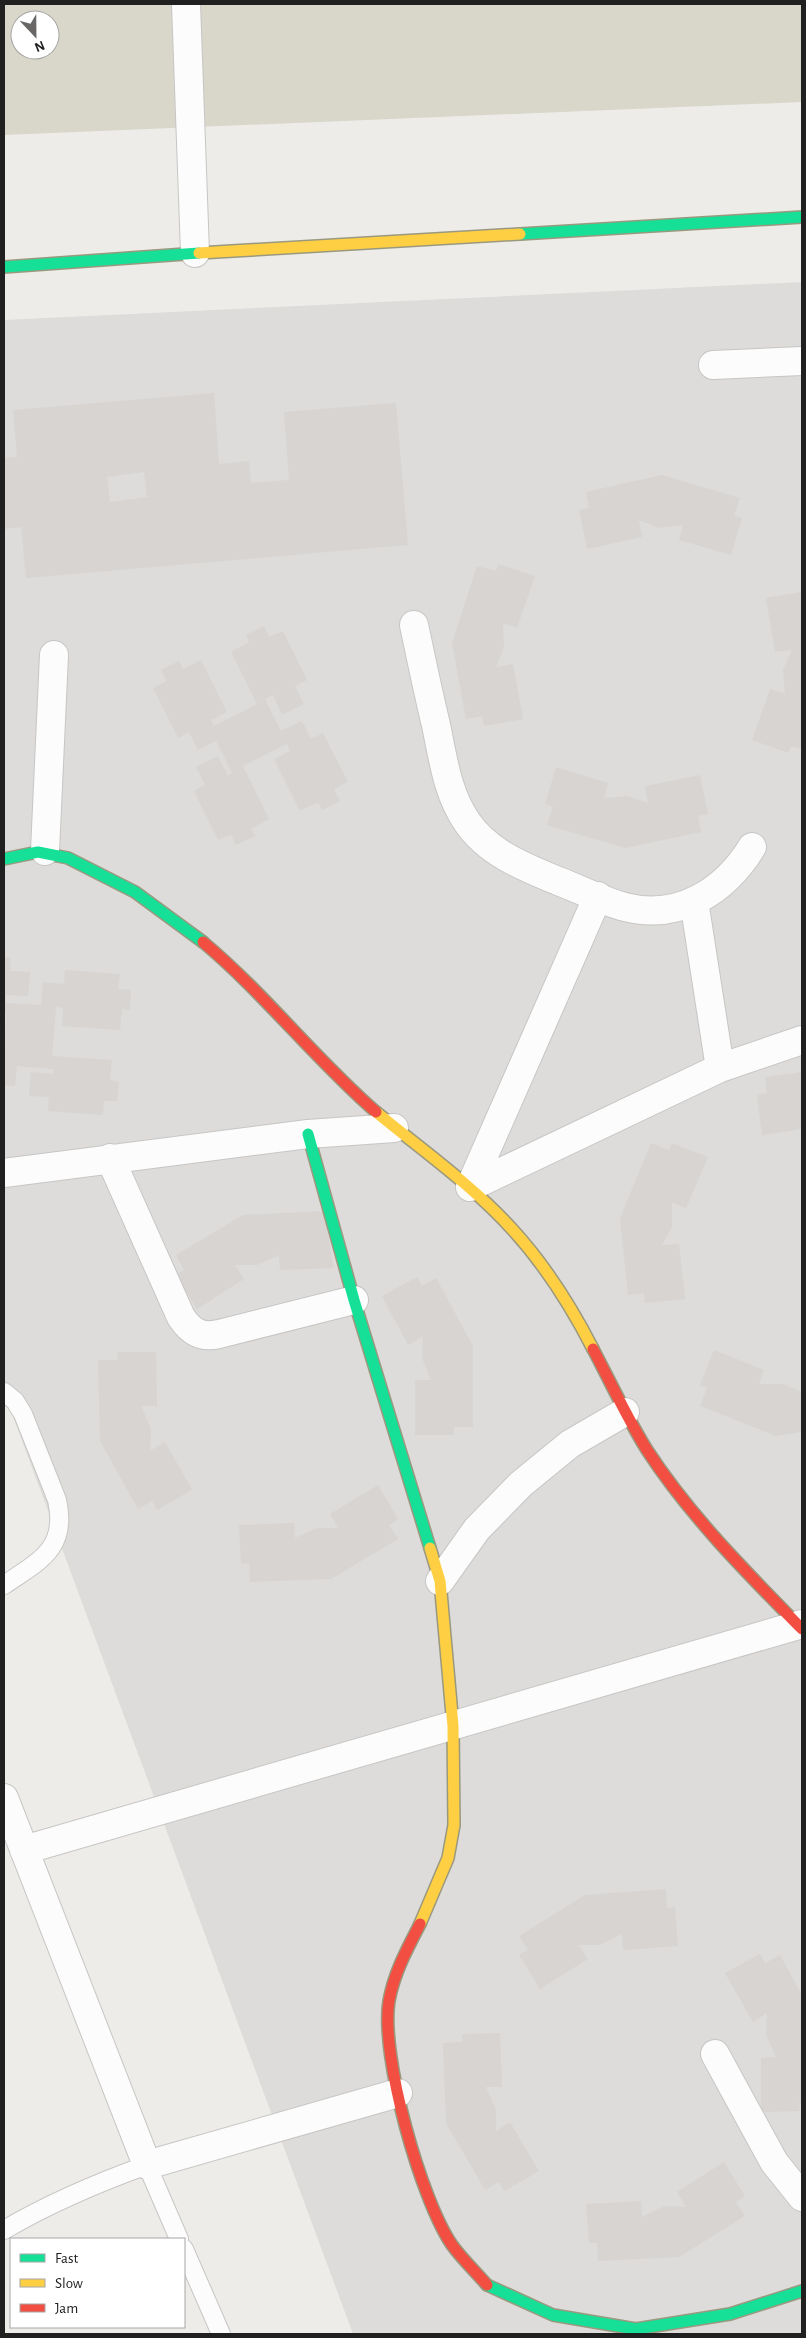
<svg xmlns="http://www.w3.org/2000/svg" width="806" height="2338" font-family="'Alegreya Sans',sans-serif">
  <rect width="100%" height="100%" fill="#eeece9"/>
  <path fill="#dddcda" d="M802,282V2334H353L4,1392V320Z"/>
  <path fill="#d9d6ca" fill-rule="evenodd" d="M4,4H802V102L4,135ZM20,20H50V50H20Z"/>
  <path fill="#d7d4d2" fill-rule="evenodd" d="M214,393L219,464L249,461L251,483L289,480L284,412L396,403L408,545L26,578L21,527L4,529V458L17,457L13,410ZM144,472L147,497L110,502L107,477Z
    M662,475L740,498L734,516L742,518L731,555L679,540L683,525L659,528L639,520L642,537L587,549L579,510L589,508L586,492Z
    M498,564L535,576L517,628L503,623L504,647L496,667L513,664L523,719L484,726L482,716L466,719L452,643L477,566L496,571Z
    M802,592V749L791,746L788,753L752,740L770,689L785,694L783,670L792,650L775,652L766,598Z
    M264,626L269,637L283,631L307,680L295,686L304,704L282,715L273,695L265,699L281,731L302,721L311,739L323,733L348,782L334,789L340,801L322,810L318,802L300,811L274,759L290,751L287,744L243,766L269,819L251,829L255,836L236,845L231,834L218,840L194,791L205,785L196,767L218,756L228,776L232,773L216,741L198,750L189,732L178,738L153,688L167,681L161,670L179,661L183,669L201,660L227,712L211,720L214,726L257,704L231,652L249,642L246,635Z
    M556,767L608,783L604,798L628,796L648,803L645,786L700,775L708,814L698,816L701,832L625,848L547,825L553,807L545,804Z
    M4,957L11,958L10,971L30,972L28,996L6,995V1003L41,1005L43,982L64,984L65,970L120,974L118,989L131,990L130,1010L122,1009L120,1030L62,1026L63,1008L56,1007L52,1056L112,1060L110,1080L119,1082L117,1101H104L103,1115L48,1111L49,1097L29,1096L31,1072L53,1074V1069L17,1066L15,1086L4,1085L6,1013L4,1012Z
    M802,1072V1129L762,1135L757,1095L767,1093L765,1077Z
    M651,1143L669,1150L672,1143L708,1157L686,1208L672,1202V1227L662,1245L679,1244L685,1299L645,1303L644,1293L628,1295L620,1218Z
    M324,1211L334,1268L280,1270L279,1255L257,1265H235L244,1279L197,1309L176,1275L184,1270L176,1255L243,1215Z
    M417,1277L422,1286L436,1278L473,1346V1427H454V1435H415V1380H431L422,1358L423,1336L408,1345L382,1296Z
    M714,1350L764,1370L759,1384H783L802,1392V1432L776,1436L700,1406L707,1388L700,1385Z
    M117,1352H156L157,1406H141L151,1429L150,1451L165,1442L192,1490L157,1510L152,1501L138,1509L100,1441L98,1360H118Z
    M378,1485L398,1519L389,1525L398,1539L331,1579L250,1582L249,1563L241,1564L239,1525L294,1523L295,1538L317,1528H338L330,1514Z
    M666,1889L667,1908L675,1907L678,1946L623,1950L622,1934L600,1945H578L588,1959L540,1989L519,1955L528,1950L519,1936L585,1895Z
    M760,1954L765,1963L780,1955L802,1995V2103H799L800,2111L761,2112V2058L776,2057L766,2035L767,2013L753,2022L725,1973Z
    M500,2033L502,2087H486L496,2110V2131L510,2122L539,2171L504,2191L499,2182L485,2190L446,2123L443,2043L462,2042V2034Z
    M724,2162L745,2196L736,2202L745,2216L679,2257L598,2261L597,2243H589L586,2204L641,2201L642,2217L664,2206L686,2207L677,2192Z"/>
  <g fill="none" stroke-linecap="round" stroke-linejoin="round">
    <g stroke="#c7c6c5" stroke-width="20">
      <path id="lane" d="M4,1392L15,1401L23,1414L57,1500C68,1549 39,1561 4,1585
        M4,2230C50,2203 97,2183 147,2165L179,2239
        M184,2249L221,2334"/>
    </g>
    <g stroke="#c7c6c5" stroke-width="30">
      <path id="street" d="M186,4L195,253
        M713,365L802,361
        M414,625C421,658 428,692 436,725C443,758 447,793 467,822C488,853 524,867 558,881C580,889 602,901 625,907C679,921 725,891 752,847
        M45,851L54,655
        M694,901L720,1068
        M110,1158L181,1317C191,1332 201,1338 219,1334L354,1300
        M4,1173L308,1134L394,1128
        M470,1187L720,1068L802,1040
        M470,1187L598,896
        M440,1581L477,1529L521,1484L570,1444L625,1412
        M4,1798L147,2165L398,2093
        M24,1850L802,1624
        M715,2054L774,2162L802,2197"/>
    </g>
    <g stroke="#9a997f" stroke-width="14">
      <path id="fast" d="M520,234L802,217
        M4,267L199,253
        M4,859L38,852L68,858L135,892L203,942
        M308,1134L354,1300L430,1548
        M487,2285L553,2315L636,2329L730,2314L802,2291"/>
    </g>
    <g stroke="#9a997f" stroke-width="14">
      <path id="slow" d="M199,253L520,234
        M376,1112C422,1150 472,1185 512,1229C545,1265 571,1306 593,1349
        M420,1924L448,1858L454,1825L453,1726L440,1581L430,1548"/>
    </g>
    <g stroke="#9a997f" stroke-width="14">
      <path id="jam" d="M203,942C265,994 315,1059 376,1112
        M593,1349C611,1383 627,1418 647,1450C690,1516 747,1573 802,1629
        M420,1924C407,1949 394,1973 389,2001C380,2055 421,2200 452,2245C462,2259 476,2272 487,2285"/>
    </g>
    <use href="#lane" stroke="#fcfcfc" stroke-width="18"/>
    <use href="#street" stroke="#fcfcfc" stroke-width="28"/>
    <use href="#fast" stroke="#16e098" stroke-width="11"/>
    <use href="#slow" stroke="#ffcf43" stroke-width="11"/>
    <use href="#jam" stroke="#f24e42" stroke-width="11"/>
  </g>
  <rect width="806" height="2338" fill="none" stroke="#202020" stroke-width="10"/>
  <rect x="10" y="2238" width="175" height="90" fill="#ffffff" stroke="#a6a6a6"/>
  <rect x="20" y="2254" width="25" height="8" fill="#16e098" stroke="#a6a6a6"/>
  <text x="55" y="2263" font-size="15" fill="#202020">Fast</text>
  <rect x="20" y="2279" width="25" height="8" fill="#ffcf43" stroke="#a6a6a6"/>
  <text x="55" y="2288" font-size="15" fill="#202020">Slow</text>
  <rect x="20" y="2304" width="25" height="8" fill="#f24e42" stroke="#a6a6a6"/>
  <text x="55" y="2313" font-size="15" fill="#202020">Jam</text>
  <g transform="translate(35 35) rotate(158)"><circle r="24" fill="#ffffff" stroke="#a6a6a6"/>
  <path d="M0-4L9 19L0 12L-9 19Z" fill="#686766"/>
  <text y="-8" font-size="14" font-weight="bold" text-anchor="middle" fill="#202020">N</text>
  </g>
</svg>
